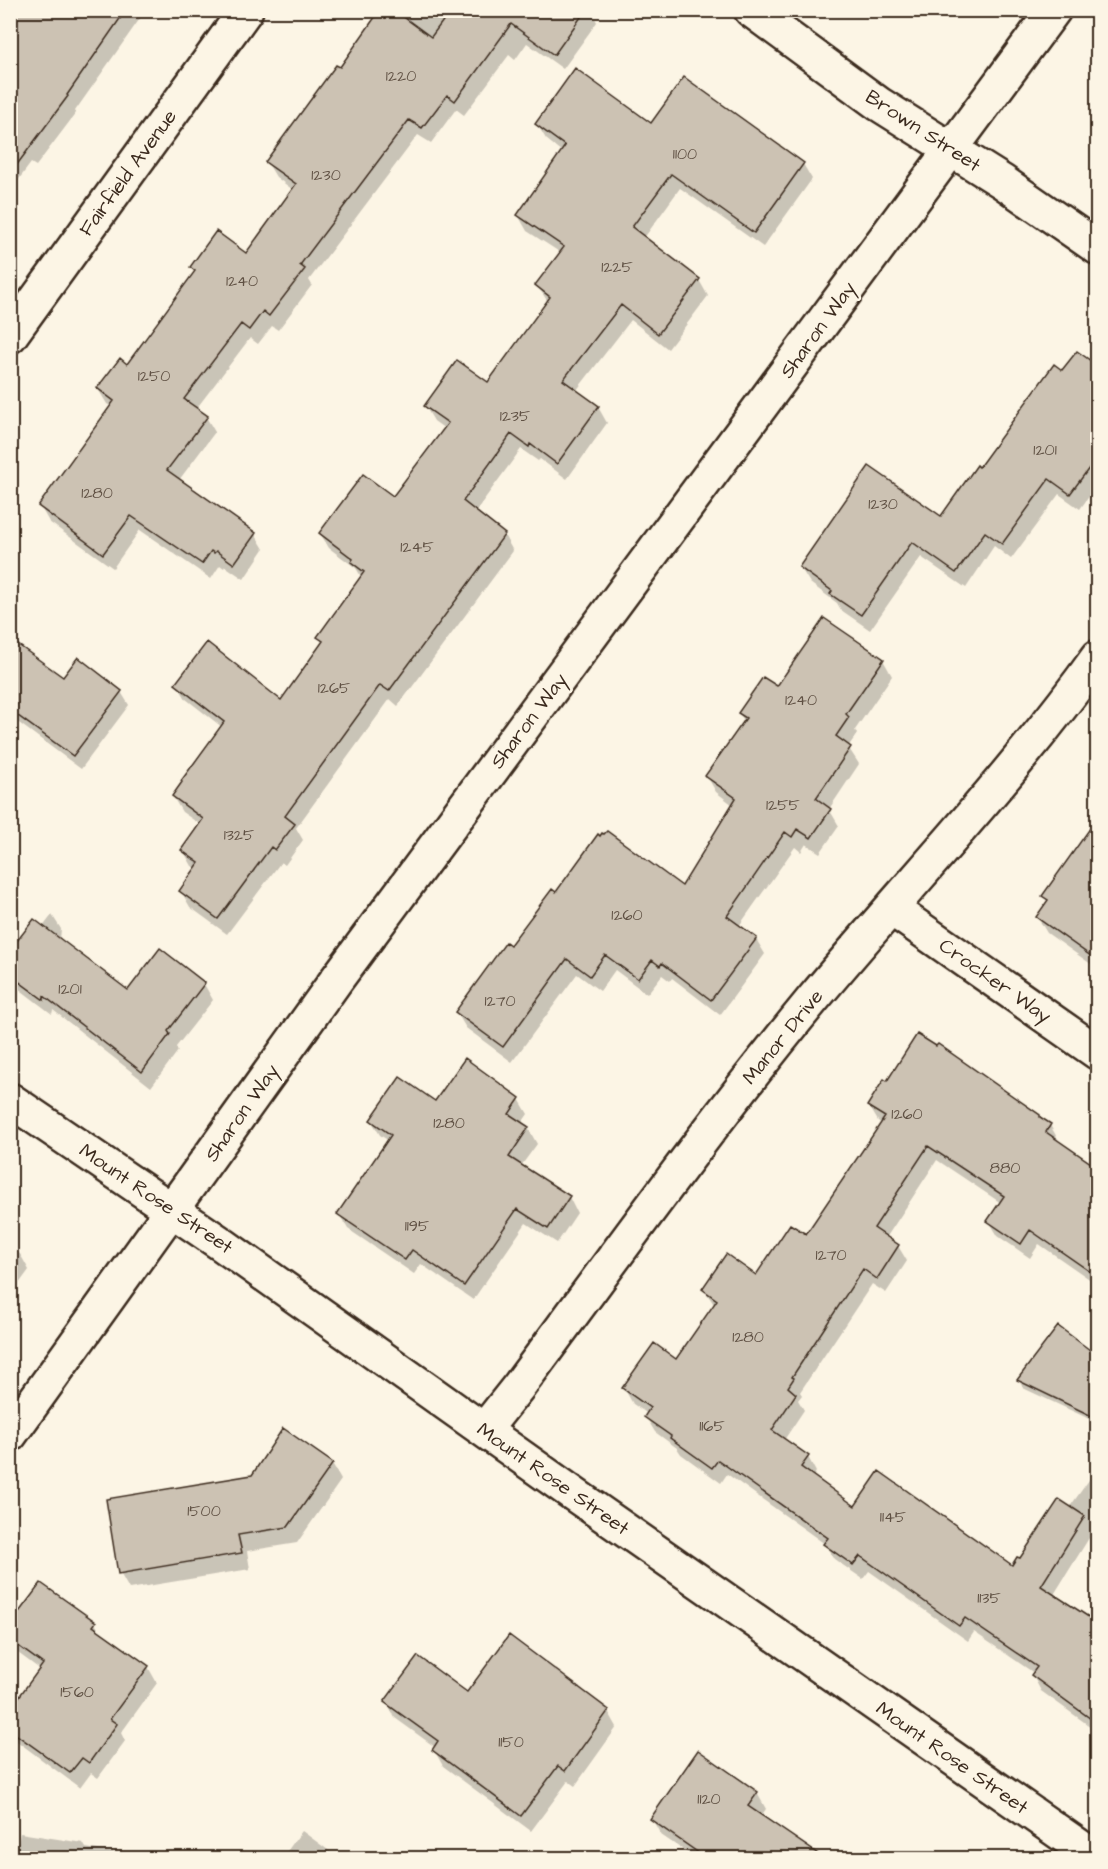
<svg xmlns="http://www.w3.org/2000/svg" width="1108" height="1869" font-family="'Architects Daughter',sans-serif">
  <rect width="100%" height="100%" fill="#fcf5e5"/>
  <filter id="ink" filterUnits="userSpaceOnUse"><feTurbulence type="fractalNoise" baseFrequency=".0167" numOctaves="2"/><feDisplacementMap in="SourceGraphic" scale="12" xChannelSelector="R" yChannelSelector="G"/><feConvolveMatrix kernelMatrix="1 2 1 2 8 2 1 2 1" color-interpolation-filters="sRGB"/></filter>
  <g filter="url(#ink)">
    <path fill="#0003" d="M10,10H146L75,111L76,113L36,166L31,163L10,191Z
      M382,10H591L597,22L563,69L527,43L515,60L509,55L464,115L456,109L431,143L418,135L309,280L312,285L278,330L272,326L258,344L250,338L196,409L206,417L215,432L179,480L255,534L264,549L244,579L225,566L224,568L220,565L211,579L140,530L113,568L49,522L40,506L112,407L107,404L98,389L127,366L195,274L191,267L246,255L293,190L276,177L267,162L340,69Z
      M537,124L652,125L803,164L812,179L763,247L680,188L644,238L699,280L708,296L668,349L631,320L576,391L598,407L607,423L567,479L540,459L538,461L521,449L475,512L504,535L513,551L398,706L390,699L296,828L303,840L285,865L281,862L227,934L190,907L181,891L197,869L192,866L183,850L201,825L182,812L173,797L222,727L186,699L177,684L281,702L323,644L319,637L362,578L356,568L329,548L320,533L393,498L445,429L434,421L425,406L488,384L548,302L537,285L561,253L527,231L518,215L562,152L546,139Z
      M1098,368V484L1080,509L1059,494L1011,559L994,546L966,588L921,557L870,630L841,610L837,603L810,583L800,567L941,518L980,470L1063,372Z
      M10,641L64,679L121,692L129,705L81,769L19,723L10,725Z
      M883,660L892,676L855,730L857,734L848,747L859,764L829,809L839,826L820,853L806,844L801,852L795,847L739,926L756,939L765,954L720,1015L672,978L670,981L662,975L647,994L615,970L600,991L577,974L512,1062L466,1028L457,1013L556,894L682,888L733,805L716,792L707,776L745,722L739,713L778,688Z
      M1098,786V801L1093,792Z
      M1098,819V969L1047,933L1038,918L1048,903L1044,896Z
      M52,915L61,929L60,940L128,992L204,984L213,1000L176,1047L178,1051L151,1087L53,1010L52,1014L18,988L10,975V970Z
      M519,1099L528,1114L521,1124L528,1128L537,1144L521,1166L569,1197L577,1213L557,1243L526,1223L473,1300L421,1264L414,1274L348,1229L339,1214L389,1141L380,1135L371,1120L435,1103Z
      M869,1106L1041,1120L1050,1125L1059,1141L1058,1142L1098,1170V1285L1039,1244L1030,1258L998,1236L989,1221L1001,1203L937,1160L886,1238L898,1246L907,1261L886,1293L872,1284L800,1392L802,1395L798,1400L804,1410L784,1440L808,1457L816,1472L813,1477L855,1508L1012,1567L1069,1508L1094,1473L1098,1476V1544L1089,1538L1053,1596L1098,1625V1732L1041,1691L1033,1676L1034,1673L974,1632L968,1641L869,1571L863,1579L834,1559L825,1544L727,1474L721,1483L681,1454L677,1448L655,1432L646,1417L648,1414L633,1404L624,1388L677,1361L715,1306L704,1289L757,1278L807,1236L882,1124L878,1121Z
      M10,1248L20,1254L29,1270L10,1296Z
      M1098,1358V1423L1023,1388L1019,1380Z
      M332,1464L341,1480L297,1543L247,1551L250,1569L129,1589L120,1573Z
      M95,1623L100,1632L148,1667L157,1683L121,1733L125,1741L98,1778L91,1773L80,1788L10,1736V1711L41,1670L14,1650L10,1644V1627Z
      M468,1694L608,1711L617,1727L575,1786L568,1781L531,1831L443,1766L434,1750L435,1747L395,1718L386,1702Z
      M757,1793L766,1809L761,1816L812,1852L817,1858H695L661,1835L652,1819Z
      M302,1831L339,1858H282Z
      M20,1833L83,1843L86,1848L134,1856L136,1858H16Z"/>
    <path fill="#ccc2b3" stroke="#3b2a1e" stroke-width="1.5" d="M10,10H126L67,95L68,96L10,174Z
      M380,10H394L431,37L451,10H586L554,55L511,24L455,101L447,95L422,128L409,120L300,265L305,269L269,316L263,311L249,330L241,324L184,399L208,416L167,470L256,533L234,564L216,551L214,553L211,551L202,564L131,516L103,554L38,506L114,401L97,388L120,358L127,364L195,271L190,267L216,231L246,253L296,184L265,162L336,65L340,67Z
      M575,68L651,123L684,77L804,163L754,233L671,174L632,227L700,279L658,334L621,305L563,380L599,406L557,464L530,444L529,447L511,434L463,501L505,534L389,691L380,685L285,816L295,824L275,850L271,847L218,919L179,891L199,863L181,850L203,819L172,796L182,782L181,781L224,722L175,684L207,642L281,700L323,641L317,637L364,572L351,562L353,559L319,533L363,474L393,496L448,423L424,406L457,360L488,382L550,297L535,285L564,247L517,215L565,146L535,124Z
      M1077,351L1098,366V456L1070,494L1049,479L1002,544L985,532L956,573L912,542L861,615L830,594L832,591L799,567L869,466L941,516L977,465L979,467L1054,364L1062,370Z
      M824,618L884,659L846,714L849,717L836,736L851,747L816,798L831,809L811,838L797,829L792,837L785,832L727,916L757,938L711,1000L662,963L660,966L652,960L638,979L605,955L590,976L567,959L503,1047L455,1012L506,942L510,945L552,889L556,892L598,834L600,836L602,833L604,834L607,831L682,886L736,798L705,776L746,718L738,713L763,677L777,686Z
      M10,639L63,677L78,657L122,691L73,756L10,710Z
      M1098,817V961L1036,917L1048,900L1042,896Z
      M34,919L128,990L160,948L205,983L168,1031L170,1034L142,1072L44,996V1000L10,975V950Z
      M917,1034L936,1046L938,1044L1040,1115V1117L1051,1124L1046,1132L1098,1168V1277L1030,1230L1021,1244L987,1221L1004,1196L928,1146L874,1228L899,1245L877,1279L863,1269L792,1377L794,1378L788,1387L796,1394L772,1430L809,1456L801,1467L855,1506L879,1471L1012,1565L1017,1557L1020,1558L1059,1499L1085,1516L1041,1586L1098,1623V1724L1031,1675L1037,1667L965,1618L959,1626L860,1556L853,1565L823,1544L828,1538L718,1460L712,1468L670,1438L671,1436L644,1417L650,1408L622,1388L654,1343L676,1359L717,1300L702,1289L726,1254L756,1275L790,1224L806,1234L885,1117L867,1106L884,1079L887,1081Z
      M465,1058L520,1098L509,1114L529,1127L509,1157L570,1196L548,1229L517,1209L464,1286L412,1250L405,1260L337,1214L391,1135L370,1120L400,1077L435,1101Z
      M1058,1326L1098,1356V1419L1017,1380Z
      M283,1428L333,1463L288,1527L238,1535L242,1553L118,1574L106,1499L252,1475Z
      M41,1583L96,1622L93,1626L149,1666L110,1719L117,1724L89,1763L82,1758L70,1773L10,1730V1709L43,1664L10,1640V1624Z
      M509,1635L609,1710L565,1771L558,1766L521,1816L432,1750L438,1741L384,1702L418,1656L467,1692Z
      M698,1750L758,1792L748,1806L824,1858H706L650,1819Z"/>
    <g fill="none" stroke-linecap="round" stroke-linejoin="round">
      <g stroke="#3b2a1e" stroke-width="38">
        <path id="minor" d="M751,10L879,104L1003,182L1098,248
          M10,336L246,10
          M892,909L1098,1053
          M10,1100L223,1245L575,1495L1096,1858
          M484,1430L519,1386C616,1256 710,1124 813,999C908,885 1011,778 1098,657
          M10,1435L337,979L1054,10"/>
      </g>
      <use href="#minor" stroke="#fcf5e5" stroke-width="33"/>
    </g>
  </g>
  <g text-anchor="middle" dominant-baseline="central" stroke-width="5" stroke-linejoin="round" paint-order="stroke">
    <g font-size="16" fill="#5f5043">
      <text x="401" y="76">1220</text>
      <text x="685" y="154">1100</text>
      <text x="326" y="175">1230</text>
      <text x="617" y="267">1225</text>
      <text x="242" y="281">1240</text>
      <text x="154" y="376">1250</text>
      <text x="515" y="416">1235</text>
      <text x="1045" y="450">1201</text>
      <text x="97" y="493">1280</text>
      <text x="883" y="504">1230</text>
      <text x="417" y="547">1245</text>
      <text x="334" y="688">1265</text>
      <text x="801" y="700">1240</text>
      <text x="783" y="805">1255</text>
      <text x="239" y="835">1325</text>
      <text x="627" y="915">1260</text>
      <text x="70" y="989">1201</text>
      <text x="500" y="1001">1270</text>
      <text x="907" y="1114">1260</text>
      <text x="449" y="1123">1280</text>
      <text x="1005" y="1168">880</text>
      <text x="417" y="1226">1195</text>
      <text x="831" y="1255">1270</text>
      <text x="748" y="1337">1280</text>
      <text x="712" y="1426">1165</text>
      <text x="204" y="1511">1500</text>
      <text x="893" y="1517">1145</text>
      <text x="989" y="1598">1135</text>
      <text x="77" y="1692">1560</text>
      <text x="511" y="1742">1150</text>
      <text x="709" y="1799">1120</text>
    </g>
    <g font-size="20" fill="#3b2a1e" stroke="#fcf5e5">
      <text transform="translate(923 131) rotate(33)">Brown Street</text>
      <text transform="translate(128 173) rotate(-54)">Fairfield Avenue</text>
      <text transform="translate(818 330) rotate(-54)">Sharon Way</text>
      <text transform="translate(529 721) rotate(-53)">Sharon Way</text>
      <text transform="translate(995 981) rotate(35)">Crocker Way</text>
      <text transform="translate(783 1037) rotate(-51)">Manor Drive</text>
      <text transform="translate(242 1113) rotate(-55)">Sharon Way</text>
      <text transform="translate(156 1199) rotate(34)">Mount Rose Street</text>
      <text transform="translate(553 1479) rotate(35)">Mount Rose Street</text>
      <text transform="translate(952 1758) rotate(35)">Mount Rose Street</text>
    </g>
  </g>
  <rect width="1108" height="1869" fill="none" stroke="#fcf5e5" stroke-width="36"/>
  <rect x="18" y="18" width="1072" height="1833" fill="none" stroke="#3b2a1e" stroke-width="2" filter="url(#ink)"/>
</svg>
